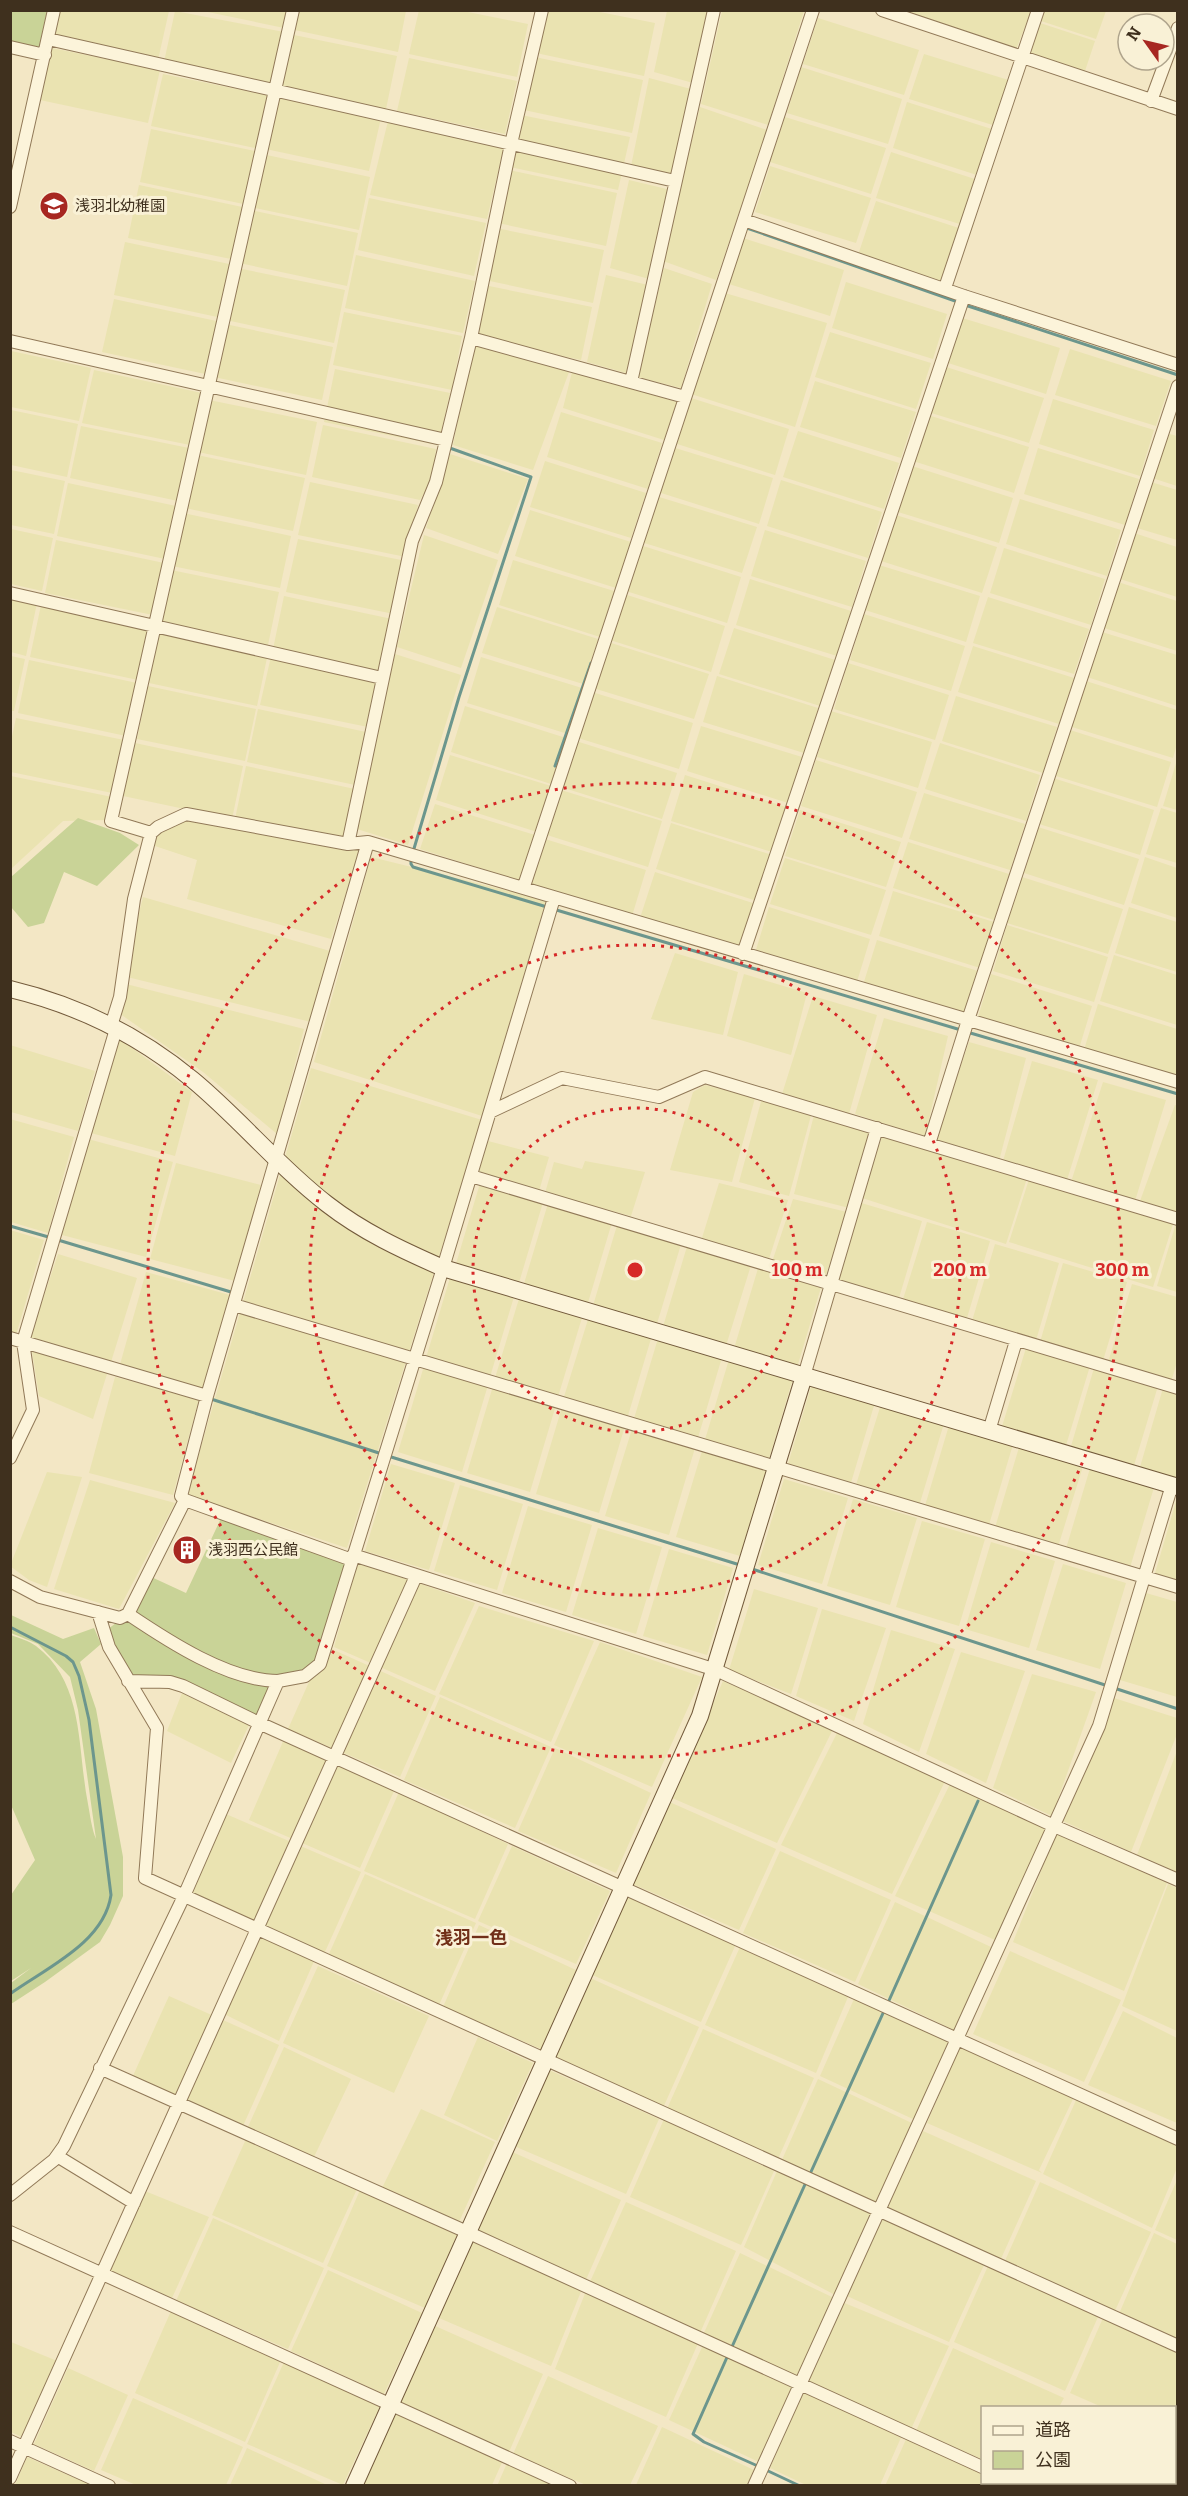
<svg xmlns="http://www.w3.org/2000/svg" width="1188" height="2496" font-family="Bitter,'Noto Sans JP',serif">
  <rect width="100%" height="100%" fill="#f3e7c5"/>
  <path fill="#eae3b1" d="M419,10L463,11L528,24L517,77L409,54Z
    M56,11H169L158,60L50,37Z
    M175,11L284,32L272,84L164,62Z
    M203,11H288L284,28Z
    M294,11H406L398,52L290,29Z
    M545,11H595L655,23L644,76L536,53Z
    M667,11H710L693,83L654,72Z
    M722,11H804L768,125L701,104Z
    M890,11H1031L1014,55Z
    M1041,11H1106L1096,39L1038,20Z
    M818,18L919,50L904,95L803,64Z
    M1037,22L1095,41L1084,74L1026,54Z
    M289,34L397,56L386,109L278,86Z
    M52,48L160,70L148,123L40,100Z
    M924,54L1015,82L999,127L909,99Z
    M535,57L643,80L632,133L524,110Z
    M409,58L517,81L505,134L397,111Z
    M801,67L902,99L888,144L787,113Z
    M163,74L271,96L259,149L151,126Z
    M649,78L691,89L670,177L631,166Z
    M273,96L381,118L369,171L261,148Z
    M907,102L998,131L983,177L893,148Z
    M700,107L767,130L716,280L663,261Z
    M521,115L630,137L618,190L510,167Z
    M785,117L886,148L871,194L770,162Z
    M388,121L504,146L487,219L370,195Z
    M151,129L259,152L248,205L140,182Z
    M891,152L981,181L966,226L876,198Z
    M262,154L370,177L359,230L251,207Z
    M770,166L871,198L856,243L755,212Z
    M509,170L617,193L606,246L498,223Z
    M629,180L671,190L649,279L610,268Z
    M139,185L247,208L236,260L128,238Z
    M369,198L486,223L474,276L358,250Z
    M876,201L965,230L945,288L858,255Z
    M250,210L358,233L347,286L239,263Z
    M496,228L604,250L593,303L485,280Z
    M743,238L844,270L830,316L729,284Z
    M125,242L234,265L222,318L114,295Z
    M356,255L475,281L463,333L345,308Z
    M237,268L345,290L334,343L226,320Z
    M664,268L712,284L681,388L637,377Z
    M606,275L648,285L626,373L587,362Z
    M846,282L947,314L933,359L832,328Z
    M484,285L592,307L581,360L473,337Z
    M725,293L827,323L795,427L691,394Z
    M114,299L221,322L210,375L102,352Z
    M344,312L462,336L452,390L333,365Z
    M959,317L1060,348L1046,394L945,362Z
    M225,324L333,347L322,400L214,377Z
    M830,332L931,363L916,409L815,377Z
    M473,345L569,372L533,470L453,445Z
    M1070,349L1171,381L1156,426L1055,395Z
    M11,351L91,368L79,421L11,407Z
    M943,366L1044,398L1029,443L928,412Z
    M335,369L450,393L438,445L324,422Z
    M94,370L202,393L190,445L82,423Z
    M572,372L677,402L664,440L563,408Z
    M815,381L916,412L901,458L800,427Z
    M688,397L789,429L775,475L674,443Z
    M1053,399L1154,430L1140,476L1039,444Z
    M209,400L317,422L306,475L198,452Z
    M11,410L78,424L67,477L11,465Z
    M561,412L662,443L648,489L547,457Z
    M928,415L1029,447L1014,493L913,461Z
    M323,425L436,449L432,479L420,500L312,477Z
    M81,426L189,448L178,501L70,478Z
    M798,431L899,463L884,509L783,477Z
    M1166,433L1177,436V486L1152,478Z
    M672,447L773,478L759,524L658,492Z
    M1038,448L1139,479L1125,525L1024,494Z
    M450,454L528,479L498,554L426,528Z
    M197,455L305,478L293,531L185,508Z
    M545,461L646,493L631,538L530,507Z
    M912,466L1013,498L999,543L898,512Z
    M11,470L65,481L54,534L11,525Z
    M781,480L882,512L868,558L767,526Z
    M310,482L418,505L406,557L298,535Z
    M1151,482L1177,490V540L1137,528Z
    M68,483L176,506L165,559L57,536Z
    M656,496L757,527L742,573L641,542Z
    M1020,499L1121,530L1107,576L1006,544Z
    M530,510L631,542L616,588L515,556Z
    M183,513L291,536L280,588L172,566Z
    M896,515L997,547L982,593L881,561Z
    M11,529L53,538L42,591L11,584Z
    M765,530L866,561L852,607L751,576Z
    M1134,533L1177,547V597L1120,579Z
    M424,535L498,560L461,668L397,647Z
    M298,539L406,561L394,614L286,592Z
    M56,540L164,563L153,615L45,593Z
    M640,545L741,577L727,623L626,591Z
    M1004,548L1105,579L1091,625L990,593Z
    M513,560L614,591L600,637L499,605Z
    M879,565L980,596L966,642L865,610Z
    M171,570L279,592L268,645L160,622Z
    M750,579L851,611L837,656L736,625Z
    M1118,582L1177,601V651L1104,628Z
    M624,594L725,626L711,672L610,640Z
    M284,596L392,619L381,671L273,649Z
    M11,597L37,603L26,656L11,652Z
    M988,597L1089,629L1074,674L973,643Z
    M41,605L149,627L138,680L30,657Z
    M497,607L598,639L583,684L482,653Z
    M864,614L965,646L951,691L850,660Z
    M734,628L835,660L820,706L719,674Z
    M160,630L268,653L257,706L149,683Z
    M1102,632L1177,655V706L1087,677Z
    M608,642L709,674L694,719L593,688Z
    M973,646L1074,678L1059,724L958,692Z
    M272,652L380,674L368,727L260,705Z
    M395,654L461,675L408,845L357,829Z
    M11,656L25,659L14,711H11Z
    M481,657L582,688L568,734L467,703Z
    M29,660L137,683L126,736L18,713Z
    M848,663L949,695L935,740L834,709Z
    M717,676L818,708L804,753L703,722Z
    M1086,681L1177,710V744L1173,758L1072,727Z
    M148,686L256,709L245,761L137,739Z
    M592,692L693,723L679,769L578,738Z
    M956,696L1057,727L1043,773L942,741Z
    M465,706L566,738L551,784L451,752Z
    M258,709L366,732L355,785L247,762Z
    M831,711L932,742L918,788L817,757Z
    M16,718L124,740L112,793L11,772V741Z
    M701,726L802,757L788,803L687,771Z
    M1070,730L1171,762L1157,807L1056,776Z
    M576,741L677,773L662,819L561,787Z
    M135,743L243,766L232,819L123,796Z
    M940,743L1040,775L1026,821L925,789Z
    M450,755L551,786L537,832L436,800Z
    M816,760L917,792L902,838L801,806Z
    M1177,760H1178L1177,810L1163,806Z
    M246,766L355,789L343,841L235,819Z
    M685,775L786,807L772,852L671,821Z
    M11,776L112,797L106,820L63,821L11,869Z
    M1053,778L1154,810L1140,855L1039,824Z
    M561,790L662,821L648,867L547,835Z
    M924,793L1025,824L1010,870L909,839Z
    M435,804L535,835L521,881L420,849Z
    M1161,808L1177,813V863L1146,854Z
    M800,810L901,842L886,887L785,856Z
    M186,814L316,844L360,850L331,939L187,899L197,860L155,846L151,833Z
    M671,823L772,855L757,901L656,869Z
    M1038,827L1139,859L1124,905L1024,873Z
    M545,839L646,870L632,916L531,884Z
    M908,842L1009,874L994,920L893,888Z
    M371,857L546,900L482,1116L314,1062Z
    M1145,857L1177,868V918L1131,903Z
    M785,858L886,890L871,935L770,904Z
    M655,872L756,904L741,950L640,918Z
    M1022,877L1123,909L1108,954L1007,923Z
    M893,891L994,922L980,968L879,936Z
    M143,897L330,951L311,1022L123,976Z
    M769,907L870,939L856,985L755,953Z
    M1129,907L1177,922V972L1115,953Z
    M1007,925L1108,957L1094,1002L993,971Z
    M877,940L978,971L964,1017L863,985Z
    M675,953L738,972L723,1035L651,1019Z
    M1114,955L1177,975V1025L1100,1001Z
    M744,974L807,993L791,1055L727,1036Z
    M991,974L1092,1006L1078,1052L977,1020Z
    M122,983L304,1029L277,1134L203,1072L116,1011Z
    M813,996L877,1015L849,1114L782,1094Z
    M1098,1004L1177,1029V1079L1084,1050Z
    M884,1018L948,1036L925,1137L855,1114Z
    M117,1037L192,1092L175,1156L91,1133Z
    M969,1042L1026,1058L999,1161L935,1140Z
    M10,1045L95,1071L78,1131L11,1112Z
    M1032,1061L1098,1080L1067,1180L1003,1161Z
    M311,1068L482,1120L347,1548L187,1495Z
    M1103,1082L1166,1100L1135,1201L1071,1182Z
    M705,1085L755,1098L732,1182L670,1170L693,1092Z
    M762,1098L812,1112L789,1196L739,1182Z
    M1175,1105L1178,1106L1177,1212L1140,1201Z
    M815,1111L877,1128L853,1209L794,1194Z
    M10,1119L74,1137L48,1233L11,1222Z
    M884,1130L1028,1175L1006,1244L862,1198Z
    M88,1139L173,1162L146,1257L62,1235Z
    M488,1141L549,1157L539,1191L478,1173Z
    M585,1161L645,1172L631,1216L545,1193L554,1162L582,1169Z
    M176,1163L261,1185L235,1281L150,1259Z
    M1031,1173L1175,1218L1153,1287L1009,1242Z
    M481,1180L544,1199L518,1286L455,1267Z
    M719,1183L788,1200L768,1262L701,1241Z
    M793,1199L847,1212L826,1275L819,1278L772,1262Z
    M549,1200L613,1219L587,1306L523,1287Z
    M858,1202L922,1221L896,1308L832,1289Z
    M1177,1220V1292L1157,1286Z
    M618,1222L682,1241L656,1327L592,1309Z
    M927,1222L990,1241L964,1328L900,1309Z
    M10,1230L44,1240L16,1335L11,1333Z
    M688,1243L752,1262L725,1349L662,1330Z
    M995,1244L1059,1263L1034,1347L1038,1349L1063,1263L1127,1282L1101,1367L1106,1369L1132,1284L1177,1297V1362L1169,1389L1177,1383V1486L1138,1474L1163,1388L1158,1386L1132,1472L1069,1453L1094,1368L1090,1366L1064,1452L1000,1433L1026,1348L969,1331Z
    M58,1254L137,1278L111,1362L30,1338Z
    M759,1265L822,1284L796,1371L733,1352Z
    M452,1271L516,1290L490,1377L426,1358Z
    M146,1272L230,1295L204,1391L119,1368Z
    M521,1292L584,1311L558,1397L495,1378Z
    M590,1313L653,1332L627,1419L563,1400Z
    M659,1335L723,1354L697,1441L633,1422Z
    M32,1351L107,1374L93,1419L39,1396Z
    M730,1356L794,1375L768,1462L704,1443Z
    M424,1366L488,1385L462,1472L398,1452Z
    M115,1377L199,1399L173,1495L89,1473Z
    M813,1380L876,1399L850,1486L787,1467Z
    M493,1386L556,1405L530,1492L467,1473Z
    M882,1401L945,1420L919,1506L855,1488Z
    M562,1407L625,1426L599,1513L536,1494Z
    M950,1422L1014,1441L988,1528L924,1509Z
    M632,1429L695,1448L669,1535L605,1516Z
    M1020,1444L1084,1463L1057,1550L994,1531Z
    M702,1451L766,1470L740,1556L676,1537Z
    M391,1464L455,1483L429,1570L365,1551Z
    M1091,1465L1155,1484L1129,1571L1065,1552Z
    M47,1472L82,1477L47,1587L29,1580L10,1566Z
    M784,1479L848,1498L822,1584L758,1565Z
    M90,1480L175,1503L119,1609L54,1589Z
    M460,1485L523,1504L497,1590L434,1571Z
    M1177,1498V1587L1153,1580Z
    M853,1499L917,1518L890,1605L827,1586Z
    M528,1506L592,1525L566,1612L502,1593Z
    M922,1521L985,1539L959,1626L896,1607Z
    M598,1528L662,1547L636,1634L572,1615Z
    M991,1542L1055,1561L1029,1648L965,1629Z
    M669,1549L733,1568L707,1655L643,1636Z
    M358,1562L475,1603L435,1691L334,1647Z
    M1063,1564L1126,1583L1100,1669L1036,1650Z
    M754,1589L818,1608L791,1694L729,1670Z
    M1146,1593L1177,1602V1697L1120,1680Z
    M479,1606L594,1641L551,1742L439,1694Z
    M822,1609L886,1628L854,1721L796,1696Z
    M891,1630L955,1649L919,1752L863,1724Z
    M600,1642L702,1677L652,1787L554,1745Z
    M325,1646L436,1696L400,1777L288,1729Z
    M961,1652L1025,1671L986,1783L926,1754Z
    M1032,1674L1096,1692L1052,1816L993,1788Z
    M723,1681L833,1729L777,1843L672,1798Z
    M182,1693L249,1725L231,1763L167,1731Z
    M440,1697L551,1747L515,1828L404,1780Z
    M1114,1698L1177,1718V1734L1131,1852L1063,1821Z
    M838,1731L945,1781L892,1894L781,1845Z
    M285,1737L394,1791L360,1868L249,1820Z
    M555,1748L651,1793L616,1873L518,1831Z
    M1177,1751V1872L1137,1855Z
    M951,1782L1047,1828L995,1940L895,1896Z
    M399,1792L508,1844L475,1919L364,1871Z
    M665,1800L776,1849L739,1930L628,1882Z
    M226,1814L361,1872L324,1954L189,1896Z
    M1056,1833L1167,1883L1124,1991L1013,1942Z
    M512,1846L610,1891L576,1964L478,1921Z
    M780,1851L891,1900L855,1982L743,1933Z
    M365,1874L476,1923L439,2005L328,1956Z
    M1168,1884L1177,1888V2031L1122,2006Z
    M627,1891L736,1944L701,2022L590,1974Z
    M895,1902L991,1947L956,2031L858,1984Z
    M479,1925L576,1970L541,2049L443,2007Z
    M256,1933L315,1959L279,2041L220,2012Z
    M740,1947L848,1997L816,2073L705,2025Z
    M1010,1951L1121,2000L1084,2082L973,2034Z
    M318,1966L429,2016L394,2093L283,2043Z
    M588,1977L699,2027L663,2108L554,2057Z
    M169,1996L279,2045L243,2126L132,2078Z
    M854,1999L951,2042L915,2120L820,2076Z
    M1123,2011L1177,2038V2123L1088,2085Z
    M703,2029L814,2078L778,2159L666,2111Z
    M478,2037L533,2063L497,2141L444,2115Z
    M960,2046L1074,2097L1039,2170L1042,2173L927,2123Z
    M284,2047L351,2079L314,2157L247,2129Z
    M549,2070L659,2119L626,2194L514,2146Z
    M818,2079L914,2124L876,2204L781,2162Z
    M1077,2098L1177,2144V2168L1152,2228L1043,2174Z
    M421,2109L495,2142L459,2222L381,2190Z
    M664,2119L774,2171L741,2245L630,2197Z
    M923,2131L1036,2181L1000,2261L887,2208Z
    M246,2139L357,2189L323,2263L212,2215Z
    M510,2151L621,2200L585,2282L474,2233Z
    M777,2171L872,2214L837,2296L744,2247Z
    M1177,2180V2240L1155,2230Z
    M1040,2182L1151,2232L1114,2313L1004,2263Z
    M140,2189L209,2217L172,2298L104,2269Z
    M360,2190L457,2235L425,2308L327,2266Z
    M626,2202L736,2251L700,2333L589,2284Z
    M213,2218L324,2268L288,2349L176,2301Z
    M882,2219L984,2265L949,2342L847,2296Z
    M1154,2233L1177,2244V2341L1118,2316Z
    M472,2241L582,2289L551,2366L439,2318Z
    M740,2253L834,2298L797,2376L703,2335Z
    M988,2266L1098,2317L1065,2391L954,2342Z
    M328,2270L422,2313L384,2394L291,2351Z
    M586,2291L699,2341L666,2417L555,2369Z
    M842,2302L949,2346L912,2427L915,2430L809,2381Z
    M171,2311L281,2360L245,2442L135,2393Z
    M1103,2318L1177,2352L1178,2413L1175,2419L1174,2408L1102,2407L1070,2393Z
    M433,2325L543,2374L509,2452L398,2402Z
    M11,2342L62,2363L22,2437L11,2432Z
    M703,2345L793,2385L759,2462L669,2420Z
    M953,2348L1064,2398L1059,2407L982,2408V2459L916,2431Z
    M284,2362L380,2406L343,2485L247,2444Z
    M68,2368L128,2395L94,2471L34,2444Z
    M548,2376L658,2426L630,2485H586L513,2454Z
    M803,2391L903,2433L880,2485H806L770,2468Z
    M133,2398L243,2447L226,2485H136L101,2470Z
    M393,2409L504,2458L492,2485L359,2486Z
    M662,2427L754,2470L747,2485H636Z
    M908,2435L982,2468V2482H1015L1018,2486H885Z
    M247,2448L327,2485H230Z
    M27,2457L91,2485H15Z
    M507,2463L557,2486H497Z
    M1033,2483H1147L1146,2486H1040Z"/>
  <path fill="#c9d397" d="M11,11H47L39,47L11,41Z
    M78,818L120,833L139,845L97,886L64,872L44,923L28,927L11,907V877Z
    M223,1514L348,1559L313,1670L278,1681L261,1719L170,1682L128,1681L108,1629L128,1614L147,1575L186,1593Z
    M11,1615L63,1639L94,1628L101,1644L80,1662L96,1709L123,1857V1896L110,1925L100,1942L45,1982L11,2004V1983L31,1968L11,1981V1895L35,1860L11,1805V1635C19,1638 29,1641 36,1646C85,1683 77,1749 88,1804C90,1815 92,1830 96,1839L78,1710L70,1677L38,1644L11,1633Z"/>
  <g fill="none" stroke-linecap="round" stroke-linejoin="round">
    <path stroke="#6c968d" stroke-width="3" d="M744,227L958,302
      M965,305L1178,375
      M555,766L591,663
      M413,852L459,697L531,477L447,447
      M411,858V864L413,867L547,907
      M553,909L961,1030
      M967,1032L1178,1094
      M10,1226L52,1238
      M58,1240L231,1292
      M211,1399L382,1454
      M388,1456L740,1565
      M752,1569L1108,1686
      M10,1627L66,1656L73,1662L79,1676L89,1720L111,1895C104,1943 46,1968 10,1994
      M1114,1688L1178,1709
      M887,2005L978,1801
      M810,2174L884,2011
      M731,2349L807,2180
      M728,2355L693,2434L704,2442L760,2467
      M766,2470L800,2486"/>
    <g stroke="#917958" stroke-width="14">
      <path id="street" d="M882,10L1178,109
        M48,39L675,181
        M10,47L45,55
        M1151,101L1178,28
        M10,207L54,10
        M744,220L964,296L1178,365
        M945,288L1038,10
        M471,338L685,397
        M10,341L446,440
        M631,382L714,10
        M10,593L382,678
        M151,833L111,821L293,10
        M348,844L412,541L436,482L471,338L511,144L542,10
        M524,886L813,10
        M743,954L964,296
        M111,1026L120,997L134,899L151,833L158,827L186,814L348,844L368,842L1178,1082
        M490,1112L562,1078L659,1097L705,1077L1178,1219
        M929,1144L968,1020L1178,386
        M471,1176L1178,1388
        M234,1305L1178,1587
        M10,1338L207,1396
        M804,1376L877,1128
        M989,1431L1016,1341
        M10,1458L33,1410L23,1342L116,1029
        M353,1555L716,1670L1054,1826L1178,1880
        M352,1560L185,1500L181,1496L207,1396L368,842
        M10,1581L40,1597L120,1618L128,1614L185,1500
        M98,1612L109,1647L157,1728L145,1878L1178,2346
        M128,1614C168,1641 229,1681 278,1681
        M128,1681L170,1682L183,1686L259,1723L1178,2139
        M100,2068L467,2232L982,2467
        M57,2156L134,2203
        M10,2195L54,2160L64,2146L184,1896L278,1681L305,1676L320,1664L443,1268L554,898
        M10,2232L570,2486
        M10,2441L109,2486
        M10,2478L416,1576
        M1017,2482L1024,2486
        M754,2486L1099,1726L1172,1485"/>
    </g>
    <g stroke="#735a3b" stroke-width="18">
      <path id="secondary" d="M10,989C77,1005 140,1036 193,1080C240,1119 279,1167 327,1204C363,1232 402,1250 443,1268L1178,1487
        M354,2486L700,1716L804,1376"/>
    </g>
    <use href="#street" stroke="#fcf4da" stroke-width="12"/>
    <use href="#secondary" stroke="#fcf4da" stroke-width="16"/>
  </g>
  <g fill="none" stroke="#d62828" stroke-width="3" stroke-dasharray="3 6">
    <circle cx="635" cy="1270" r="162"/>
    <circle cx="635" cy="1270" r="325"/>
    <circle cx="635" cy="1270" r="487"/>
  </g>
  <defs>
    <g id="school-disc" transform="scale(1.5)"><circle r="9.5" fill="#a72721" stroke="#f9f1d6"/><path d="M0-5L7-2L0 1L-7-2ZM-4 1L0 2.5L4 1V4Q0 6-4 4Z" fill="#fff"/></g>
    <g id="building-disc" transform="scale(1.5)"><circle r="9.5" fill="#a72721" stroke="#f9f1d6"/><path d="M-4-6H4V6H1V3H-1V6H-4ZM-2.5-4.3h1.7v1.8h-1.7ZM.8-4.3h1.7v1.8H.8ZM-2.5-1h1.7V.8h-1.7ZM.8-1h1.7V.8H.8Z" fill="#fff"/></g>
  </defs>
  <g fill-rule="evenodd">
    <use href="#school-disc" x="54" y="206"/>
    <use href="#building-disc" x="187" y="1550"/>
  </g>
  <g text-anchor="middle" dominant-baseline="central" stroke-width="6" stroke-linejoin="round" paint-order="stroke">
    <g font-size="15" fill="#3f301e" stroke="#f9f1d6" text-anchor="start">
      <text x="75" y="206">浅羽北幼稚園</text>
      <text x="208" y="1550">浅羽西公民館</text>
    </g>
    <g font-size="18" font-weight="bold" fill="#712f18" stroke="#f9f1d6">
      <text x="471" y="1938">浅羽一色</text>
    </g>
  </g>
  <circle cx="635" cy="1270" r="9" fill="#d62828" stroke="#f9f1d6" stroke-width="3"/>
  <g font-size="18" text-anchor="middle" font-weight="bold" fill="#d62828" stroke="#f9f1d6" stroke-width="6" stroke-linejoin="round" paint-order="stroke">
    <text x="797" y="1276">100 m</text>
    <text x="960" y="1276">200 m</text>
    <text x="1122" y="1276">300 m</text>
  </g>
  <rect width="1188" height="2496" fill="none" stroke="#3f301e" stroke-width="24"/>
  <rect x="981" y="2406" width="195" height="78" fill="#f9f1d6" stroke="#afa48c" stroke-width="1.5"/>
  <rect x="993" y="2426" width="30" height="9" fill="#fcf4da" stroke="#afa48c" stroke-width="1.5"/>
  <text x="1035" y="2436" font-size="18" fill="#3f301e">道路</text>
  <rect x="993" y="2451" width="30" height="18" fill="#c9d397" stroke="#afa48c" stroke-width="1.5"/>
  <text x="1035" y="2466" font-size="18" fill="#3f301e">公園</text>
  <g transform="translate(1146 42) rotate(304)"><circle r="28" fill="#f9f1d6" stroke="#afa48c" stroke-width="1.5"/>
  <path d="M0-4.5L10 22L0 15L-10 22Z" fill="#a72721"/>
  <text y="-9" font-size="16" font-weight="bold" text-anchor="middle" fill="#3f301e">N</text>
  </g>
</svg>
